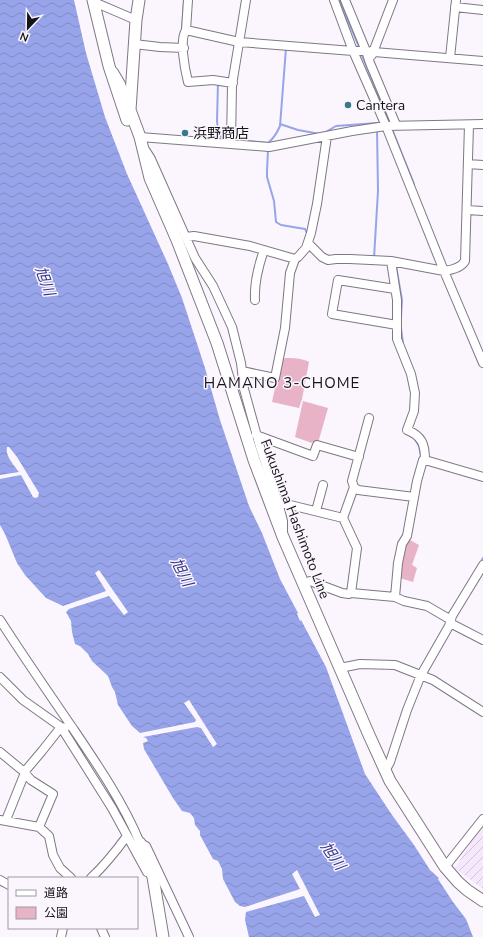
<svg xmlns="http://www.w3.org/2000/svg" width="483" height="937" font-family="'Nunito Sans','Noto Sans JP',sans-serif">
  <defs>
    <pattern id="industrial-furrows" width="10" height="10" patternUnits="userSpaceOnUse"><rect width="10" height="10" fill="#f5e7fc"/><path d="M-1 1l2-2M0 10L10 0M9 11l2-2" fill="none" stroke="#d1c5d7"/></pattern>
    <pattern id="water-waves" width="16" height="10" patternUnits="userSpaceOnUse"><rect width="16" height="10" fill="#97a4e9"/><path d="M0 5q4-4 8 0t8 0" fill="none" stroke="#818cc7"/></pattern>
  </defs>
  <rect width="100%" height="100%" fill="#fbf5fe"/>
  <path fill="url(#industrial-furrows)" d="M483,826V889L455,868L476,835Z"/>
  <path fill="#e8b3c6" d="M286,358C293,358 302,358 309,362L302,399L299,408L272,402L281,359Z
    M303,401L328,408L318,443L312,442V443L295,437Z
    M408,539L419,545L412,565L417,568L413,582L400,578L401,563Z"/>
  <path fill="url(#water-waves)" d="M0,0H74L86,53L105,117L127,174L168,264L182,298L205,368L220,420L249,506L262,533L280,579L298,613L297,614L300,621L301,620L326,667L365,774L392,815L414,845L430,870L439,878L438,879L453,902L466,919L473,937H249L245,920L246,912L304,896L315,917L320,915L297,870L292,874L300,889L245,907L240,906L235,902L223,879L222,869L218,861L213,859L200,835V831L195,825L194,818L190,813L182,811L173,798L144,749L143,743L148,741L146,738L143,737L197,727L201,728L213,747L217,744L189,700L184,703L196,720L195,722L140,733L132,726L118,705L115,692L112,687L108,676L92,661L88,654L80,646L75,644L72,632L71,621L66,612L69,609L109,596L124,615L128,612L99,570L95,573L106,591L63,606L46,598L25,575L17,563L5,534L0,525V479L21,475L33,497L35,498L38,497L39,493L17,457L9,447H7C5,456 14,465 19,472L0,475Z"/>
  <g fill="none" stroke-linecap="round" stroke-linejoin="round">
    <path stroke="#97a4e9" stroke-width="2" d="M339,0L360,49
      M182,29L184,0
      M361,53L391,124
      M218,82L217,121L218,130L221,137L228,139
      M280,124L298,130L320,134
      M392,129L414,184
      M324,133L336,126L377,123
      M232,139L268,143C274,138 277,133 280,126L286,48
      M268,150L267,171V177L274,201L276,222L281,225L305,229L307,233
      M374,258L378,191L377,129
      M395,266H396L402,300L401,317
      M401,328L403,343
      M414,438L419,446L421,456H422
      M480,563L483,558"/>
    <g stroke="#807784" stroke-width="10">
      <path id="street" d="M188,0L186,30L239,42L353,51H366L374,52L483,61
        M334,0L353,51L386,126L444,271L483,363
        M345,0L366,51L370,63L396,125
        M94,2L136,20
        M455,7L483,10
        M186,30C179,40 185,70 188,82L213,80L233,83
        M134,44L160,47L184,48
        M372,55L393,0
        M450,58L456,0
        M114,72L121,84L128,105
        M140,137L269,147L352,131L386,126L483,124
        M231,144L232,85L246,0
        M146,151L151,159L195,258L213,286L232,327L241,363L244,389L260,447L278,502L283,521V530
        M468,164L483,165
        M467,210L483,211
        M186,237L194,236L250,246L295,259L298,257L306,248L311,233L317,204L327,136
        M308,243L322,257L328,260L336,259H350L391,261L444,271C452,270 461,268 465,261L469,125
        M391,261L397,300V339L411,374L415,393L414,411L407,430C422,436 425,444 425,460H423L417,481L407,536L402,544L398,563L395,597
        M395,289L338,280L332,314L397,325
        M255,300C254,282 258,267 264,250
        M242,371L275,378L285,328L290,273L295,259
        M369,418L352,481L354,487L358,490L414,497
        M256,435L313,456L317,445L359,457
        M425,460L483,477
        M278,502L343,518
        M316,511L323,485
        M303,583L310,581L342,593L349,594L351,593L395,597L404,601L427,606L451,620
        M351,593L357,548L343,518L354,487
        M0,620C23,656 48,692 72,727C97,764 123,802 140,843L146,846L189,937
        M450,623L483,640
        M340,668L360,664L395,665L433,680L483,712
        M0,677L23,700L61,727L65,728
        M61,727L112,808L147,872
        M0,752L23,771L31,780L53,794L39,827
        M385,771L390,762L407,710L421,675L449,626L452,616L483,565
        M0,820L39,827L49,836L53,855L60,868L71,878
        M6,820L26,770L42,751L61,727
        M445,867L483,819
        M91,878C105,865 116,851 127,836
        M0,880L9,885
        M101,928L105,937
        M61,937L63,928"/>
    </g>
    <g stroke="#807784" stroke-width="13">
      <path id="secondary" d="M93,0L109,66L127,120
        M139,0L136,20L130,110L140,137L150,178L177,240L217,343L254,460L283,537L369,735L390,781L445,867L458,882L467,890L483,901
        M140,843L153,877L163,937"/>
    </g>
    <use href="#street" stroke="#fff" stroke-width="8"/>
    <use href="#secondary" stroke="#fff" stroke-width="11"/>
  </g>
  <g fill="#377b8b" stroke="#fbf5fe" stroke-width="1.5">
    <circle cx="348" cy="105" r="4"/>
    <circle cx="185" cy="133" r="4"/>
  </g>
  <g text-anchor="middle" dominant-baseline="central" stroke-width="3" stroke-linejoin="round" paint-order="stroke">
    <g font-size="14" fill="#171419" stroke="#fbf5fe" text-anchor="start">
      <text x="356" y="105">Cantera</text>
      <text x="193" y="133">浜野商店</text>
    </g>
    <g font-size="14" fill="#171419" stroke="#fbf5fe">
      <text transform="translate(295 519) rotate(69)">Fukushima Hashimoto Line</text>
    </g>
    <g font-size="15" font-style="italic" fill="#343a8a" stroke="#fbf5fe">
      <text transform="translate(45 281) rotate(70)">旭川</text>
      <text transform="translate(182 572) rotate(63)">旭川</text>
      <text transform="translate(333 856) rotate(55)">旭川</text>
    </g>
    <g font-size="15" letter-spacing="1" fill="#171419" stroke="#fbf5fe">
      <text x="282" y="383">HAMANO 3-CHOME</text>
    </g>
  </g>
  <rect x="8" y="877" width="130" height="52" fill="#fbf5fe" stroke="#a09ba2"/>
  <rect x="16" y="890" width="20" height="6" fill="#ffffff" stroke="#a09ba2"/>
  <text x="44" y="897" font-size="12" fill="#171419">道路</text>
  <rect x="16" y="907" width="20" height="12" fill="#e8b3c6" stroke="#a09ba2"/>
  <text x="44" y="917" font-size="12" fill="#171419">公園</text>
  <g transform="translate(28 28) rotate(202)" stroke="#fbf5fe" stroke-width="3" paint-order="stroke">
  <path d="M0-3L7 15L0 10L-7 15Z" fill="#171419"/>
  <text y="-6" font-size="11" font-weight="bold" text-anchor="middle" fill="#171419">N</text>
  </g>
</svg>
